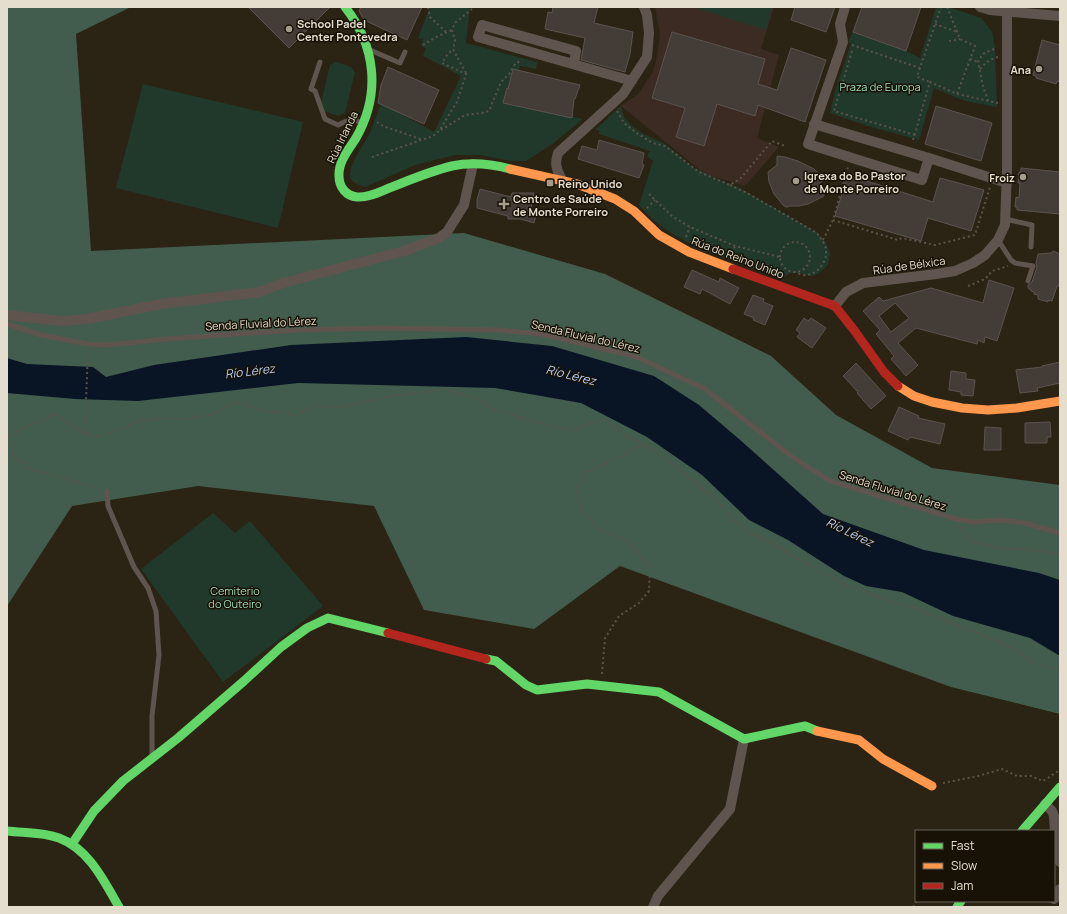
<svg xmlns="http://www.w3.org/2000/svg" width="1067" height="914" font-family="Manrope,sans-serif">
  <rect width="100%" height="100%" fill="#2b2414"/>
  <path fill="#3b2b22" d="M655,7H774L761,49L779,55L757,138L779,147L745,186L705,174L621,106L638,94L653,72L657,57L660,34Z"/>
  <path fill="#21392b" d="M430,7H470L466,43L537,62L536,69L520,66L512,103L583,119L551,145L526,161H511L480,155H455L415,165L365,187C360,185 354,184 351,179C346,168 365,143 370,133C374,123 377,113 381,103L434,132L461,76L423,56L426,48L421,46L423,39L418,38Z
    M701,7H772L766,30L700,9Z
    M936,7H948L981,18L992,32L995,47L997,107L965,101L934,88L919,140L868,126L830,113L835,91L851,43L848,42L853,32L906,51L920,58Z
    M336,62L351,67L355,72L345,113L338,116L324,111L321,103L330,65Z
    M143,84L303,122L278,228L116,188Z
    M621,106L624,117L631,125L642,133L665,144L694,168L720,180L738,187L818,233L826,243L830,253L828,265L819,273L812,276L800,273H790L783,278C743,265 696,251 661,226C653,221 646,212 639,205L653,161L647,156L650,151L599,134V130H595Z
    M213,513L235,533L250,521L323,606L223,682L141,569Z"/>
  <path fill="#425d4d" d="M7,7H131L76,34L91,251L464,233L605,274L771,356L836,415L932,468L1060,485V714L951,687L620,566L534,629L424,610L374,506L198,486L72,506L7,606Z"/>
  <path fill="#091525" d="M466,337L552,346L654,376L699,405L739,439L823,514L924,550L1039,573L1060,580V656L1030,638L953,616L902,592L866,586L844,576L788,540L749,520L702,475L647,437L581,403L495,388L298,383L138,401L75,399L7,393V358L27,364L93,367L106,377L154,365L291,345Z"/>
  <path fill="#443c37" stroke="#5c534f" fill-rule="evenodd" d="M248,7H330L289,48Z
    M361,7H422L407,40L364,20L359,11Z
    M553,7H598L594,23L633,32L630,54L625,72L581,60L585,38L545,29L548,12L552,13Z
    M795,7H835L826,32L791,20Z
    M862,7H921L906,51L853,32Z
    M672,32L765,59L758,84L777,90L791,48L826,60L805,122L758,105L755,116L717,104L704,146L676,137L685,108L652,98Z
    M1042,40L1060,45V82L1057,81L1056,84L1036,78V76L1033,75Z
    M388,67L439,90L424,124L378,103L381,85Z
    M513,69L580,85L575,99H574L572,118L503,103L507,88L508,89Z
    M936,106L992,123L981,161L925,144Z
    M599,140L644,153L642,164L644,165L639,178L578,159L582,146L597,150Z
    M777,156L785,157L798,161L814,169L825,179L819,184L824,196L808,204L799,206H790L786,207L783,205L774,194L769,182L768,172L777,165Z
    M1021,168L1060,172V214L1017,210V207H1015L1016,197L1019,198L1020,183H1018L1019,172H1021Z
    M848,175L933,202L940,178L984,190L971,231L928,218L921,241L835,216Z
    M480,189L511,197L512,193H534L531,208L536,215L534,223L520,219H508V216L477,208V200Z
    M1053,251L1060,254V286H1057L1052,301L1048,300V302L1038,299V295L1034,294V292L1031,291V290L1028,288V285L1032,282L1037,267L1036,263L1038,254L1052,253Z
    M692,270L719,282L720,278L739,288L730,304L702,289L700,294L684,287Z
    M989,280L1014,288L997,341L985,337L984,343L978,340L977,344L916,328L898,343L918,365L906,376L891,359L894,356L876,334L880,330L863,311L879,297L883,301L931,288L983,303ZM895,303L909,318L891,332L879,316Z
    M753,295L764,299L763,302L773,306L765,325L753,320L754,318L744,314Z
    M804,318L808,321L811,318L826,328L812,348L797,337L800,333L796,330Z
    M1060,362V383L1037,388L1038,391L1020,393L1016,370L1042,367V366Z
    M856,363L886,396L871,409L857,393L858,392L843,376Z
    M951,371L966,373V379L975,380L973,396L961,395V392L949,390Z
    M899,407L919,416L918,418L945,424L940,444L910,437L908,440L888,431Z
    M1050,422L1051,437H1047V443H1025V423Z
    M985,427L1001,428V450H984Z"/>
  <g fill="none" stroke-linecap="round" stroke-linejoin="round">
    <path stroke="#5b534a" stroke-width="2" stroke-dasharray="2 3" stroke-linecap="butt" d="M428,7L430,17L446,32
      M947,7L960,39L975,46L957,94
      M935,24L957,32
      M949,41L960,39
      M423,45C432,39 442,34 452,30
      M852,45L920,68L941,7
      M852,51L834,111L915,135
      M970,59L978,62
      M920,68L917,77L930,82
      M980,69C985,63 990,59 998,57
      M466,73L453,49L455,40L452,30L455,23L472,9
      M988,101L983,86L978,62L982,55L986,52L997,48
      M617,111L624,123L638,134L653,143L665,146L699,172L730,185L740,179L772,141L785,146
      M377,122L383,126L423,140
      M441,130L465,115L482,113L489,111L501,82L510,73L515,64L522,60
      M913,140L930,82L957,94L998,103
      M372,157L433,136L439,131L457,102L466,74L442,63L447,55L453,49
      M730,185L747,193L817,233C821,239 827,245 826,253C826,263 817,274 807,275C803,276 798,273 795,272
      M649,194L655,200L673,217L690,227L735,246L780,257
      M647,208L655,200
      M833,220L898,240L902,238L935,245L975,235L990,187
      M686,237L690,227
      M823,240L833,220L848,167
      M780 257a15 15 0 1 1 30 0a15 15 0 1 1-30 0Z
      M731,258L735,246
      M968,286L985,279L992,271L1008,266
      M86,434L85,427L88,351
      M7,435L8,436L54,414L86,434L94,437L113,432L138,421L165,418L188,419L214,414L234,402L264,411L277,412L297,415L315,406L342,407L396,395L422,393L443,389L479,399L493,409L525,419L557,427L575,430L602,419L628,437L643,444L664,457L714,498L735,522L750,533L770,542L787,553L839,581L885,600L911,607L1000,642L1037,664L1060,669
      M8,436L14,455L28,468L100,489
      M962,527L971,541L1000,548L1023,549L1060,554
      M602,674L605,638L619,616L639,603L649,591L650,567L627,541L600,530L582,512L577,491L584,473L616,459L643,444
      M943,783L978,776L1002,769L1017,776H1031L1043,781L1060,770
      M913,907L917,901"/>
    <path stroke="#5f554e" stroke-width="5" d="M370,50L400,63L405,52
      M320,62L311,89L315,91L325,119L338,125C348,120 352,118 362,123
      M1005,219L1032,225L1031,247
      M998,240L1011,260L1015,263L1033,266L1028,281
      M7,324L41,335L88,344L108,345L156,340L234,334L301,330L380,328L498,330L541,334L637,357L705,389L791,456L830,481L956,519L974,522L999,520L1025,523L1060,533
      M107,491L108,506L134,567L148,588L156,611L159,655L152,716V755"/>
    <path stroke="#5f554e" stroke-width="10" d="M980,7L990,10L1060,16
      M574,64L576,51L482,25L478,37L632,81
      M814,124L929,158L922,180L808,144L843,42L840,24L845,7
      M929,158L1007,183
      M562,180C557,170 554,165 558,153L623,94L647,57L649,33L647,15L644,7
      M835,306L846,292L863,283L936,274L955,271L973,263L985,255L998,240L1005,225L1007,170V11
      M7,315L61,321L87,319L161,304L259,292L283,283L404,251L439,238L447,232L464,205L473,164
      M1045,804L1052,811L1054,816L1056,849L1060,862
      M1054,899L1059,892L1060,889
      M653,907L658,896L730,809L744,739"/>
    <path stroke="#63d668" stroke-width="9" d="M345,7C376,46 381,94 356,138C349,149 338,162 339,176C339,187 346,196 357,197C369,198 381,191 392,187C412,179 431,171 452,166C471,162 491,164 510,169
      M486,659L496,661L526,685L537,690L587,684L659,692L744,739L805,726L817,731
      M7,831C24,833 43,832 59,838C89,849 104,881 119,907
      M1022,831L1060,787
      M72,844L94,811L123,781L178,738L244,681L281,647L307,628L328,618L388,633
      M957,907L961,901"/>
    <path stroke="#ff974d" stroke-width="9" d="M510,169L577,184L615,199L634,211L659,235L689,252L733,269
      M898,386L914,396L932,402L962,408L988,410L1017,408L1060,401
      M817,731L859,740L883,759L932,786"/>
    <path stroke="#b3261e" stroke-width="9" d="M733,269L835,306L854,330L884,372L898,386
      M388,633L486,659"/>
  </g>
  <g fill="#a49c8c" stroke="#171106" stroke-width="1.5">
    <circle cx="289" cy="29" r="4"/>
    <circle cx="1039" cy="69" r="4"/>
    <circle cx="1023" cy="177" r="4"/>
    <circle cx="796" cy="181" r="4"/>
    <rect x="546" y="179" width="8" height="8" rx="2"/>
    <path d="M502 198h4v4h4v4h-4v4h-4v-4h-4v-4h4z"/>
  </g>
  <g text-anchor="middle" dominant-baseline="central" stroke-width="3" stroke-linejoin="round" paint-order="stroke">
    <g font-size="11" font-weight="bold" fill="#e5ddcd" stroke="#171106" text-anchor="start">
      <text x="297" y="23">School Padel<tspan x="297" dy="13">Center Pontevedra</tspan></text>
      <text x="1031" y="69" text-anchor="end">Ana</text>
      <text x="804" y="175">Igrexa do Bo Pastor<tspan x="804" dy="13">de Monte Porreiro</tspan></text>
      <text x="1015" y="177" text-anchor="end">Froiz</text>
      <text x="558" y="183">Reino Unido</text>
      <text x="513" y="198">Centro de Saúde<tspan x="513" dy="13">de Monte Porreiro</tspan></text>
    </g>
    <g font-size="11" fill="#9fdbbc" stroke="#171106">
      <text x="880" y="86">Praza de Europa</text>
      <text x="235" y="590">Cemiterio<tspan x="235" dy="13">do Outeiro</tspan></text>
    </g>
    <g font-size="11" fill="#e5ddcd" stroke="#171106">
      <text transform="translate(342 137) rotate(-64)">Rúa Irlanda</text>
      <text transform="translate(738 257) rotate(21)">Rúa do Reino Unido</text>
      <text transform="translate(909 265) rotate(-8)">Rúa de Bélxica</text>
      <text transform="translate(261 323) rotate(-3)">Senda Fluvial do Lérez</text>
      <text transform="translate(586 336) rotate(13)">Senda Fluvial do Lérez</text>
      <text transform="translate(893 490) rotate(17)">Senda Fluvial do Lérez</text>
    </g>
    <g font-size="12" font-style="italic" fill="#b6d2f7" stroke="#171106">
      <text transform="translate(250 371) rotate(-7)">Río Lérez</text>
      <text transform="translate(571 375) rotate(14)">Río Lérez</text>
      <text transform="translate(850 532) rotate(26)">Río Lérez</text>
    </g>
  </g>
  <rect width="1067" height="914" fill="none" stroke="#e5ddcd" stroke-width="16"/>
  <rect x="915" y="830" width="140" height="72" fill="#171106" stroke="#696356"/>
  <rect x="923" y="843" width="20" height="6" fill="#63d668" stroke="#696356"/>
  <text x="951" y="850" font-size="12" fill="#e5ddcd">Fast</text>
  <rect x="923" y="863" width="20" height="6" fill="#ff974d" stroke="#696356"/>
  <text x="951" y="870" font-size="12" fill="#e5ddcd">Slow</text>
  <rect x="923" y="883" width="20" height="6" fill="#b3261e" stroke="#696356"/>
  <text x="951" y="890" font-size="12" fill="#e5ddcd">Jam</text>
</svg>
